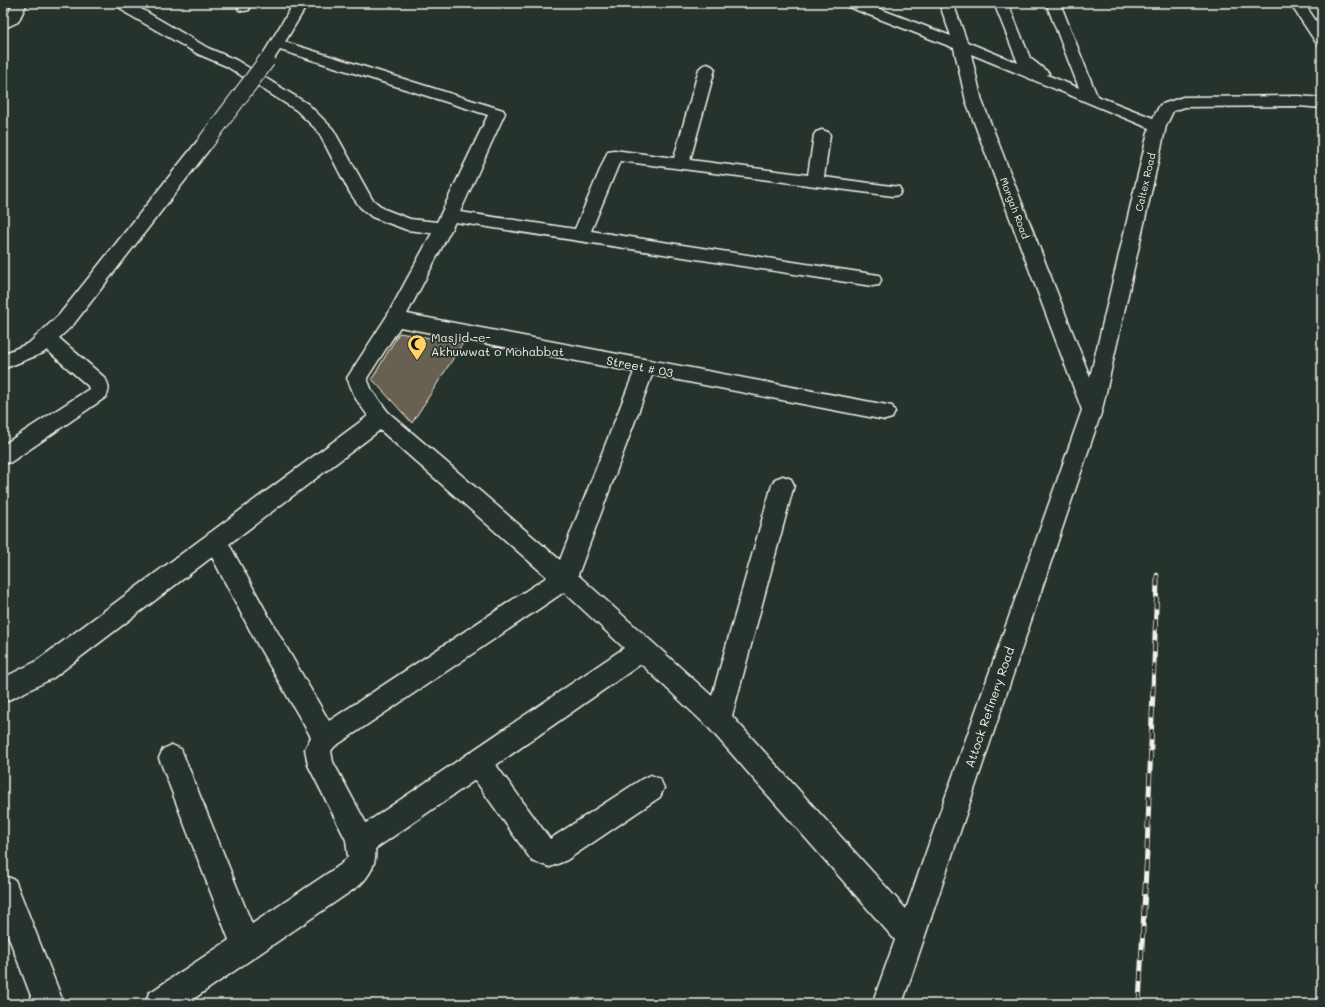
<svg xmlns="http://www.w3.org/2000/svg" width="1325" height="1007" font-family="Mali,sans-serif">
  <rect width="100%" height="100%" fill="#26332d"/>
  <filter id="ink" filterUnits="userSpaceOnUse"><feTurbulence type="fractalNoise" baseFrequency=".025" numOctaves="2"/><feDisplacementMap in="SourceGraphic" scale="8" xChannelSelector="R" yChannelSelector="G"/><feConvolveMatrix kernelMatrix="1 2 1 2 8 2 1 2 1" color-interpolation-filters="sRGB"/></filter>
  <g filter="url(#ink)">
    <path fill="#686051" stroke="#f4f1e8" d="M399,333L463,343L412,423L372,379Z"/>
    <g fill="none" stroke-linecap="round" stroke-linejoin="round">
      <g stroke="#f4f1e8" stroke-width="3">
        <path id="minor" d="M13,3H27L18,22L3,29V19L7,17Z
          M115,3H131L208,48L236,60L308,104L333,129L372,199L384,209L410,219L437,222L488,115L280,50L274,59L269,60L264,59L262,56L294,3H308L285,42L503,110L505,113L460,212L575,229L608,151L614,150L674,158L699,69L702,66L707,64L712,66L715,69L690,160L808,175L814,135L816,132L822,130L828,132L830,135L824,177L899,187L901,191L899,195L893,196L620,161L591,231L872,274L879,275L881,280L879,285L872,286L455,222L407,314L892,406L895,412L892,418L885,420L652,375L578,575L712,696L772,485L775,479L783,476L791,479L794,485L732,716L906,909L1082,410L966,101L954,48L846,6L844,3H864L951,36L939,3H953L967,42L1018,63L994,3H1008L1030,58L1049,73L1047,75L1079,88L1046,3H1060L1097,96L1153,118L1160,105L1183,97L1299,96L1322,98V108L1299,106L1185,107L1173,111L1166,126L1102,410L902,1004H872L895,940L709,728L641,664L496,765L550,839L642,779L651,775L660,779L664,788L660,797L567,860L550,867L532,861L475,780L375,849C377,863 370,875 360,885L186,1004H145L149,993L229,940L159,758L163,749L172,745L181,749L252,924L340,865L348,857L346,840L308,765L305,749L311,737L256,642L212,557L53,678L3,703V678L35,662L368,416L356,399L347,378L387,316L432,233L407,230L372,217L360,207L350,193L318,131L296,110L226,66L198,54L126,13ZM971,54L1149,128L1090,377L982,101ZM400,327L634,372L560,560L388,412L372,391L367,378ZM380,430L547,577L329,721L274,626L229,544ZM564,592L624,648L366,823L333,762L331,751L334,747Z
          M237,3H251L249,10L244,11L239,10Z
          M1292,3H1304L1322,30V45L1317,44L1291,5Z
          M205,138L211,139L213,143L211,147L73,325L59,338L105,378C109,385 110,390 106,397L11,462L3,464V445L89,389L88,386L47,350L43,353L3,369V354L29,343L59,315L199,139Z
          M5,876L15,880L64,1004H34L3,922V877Z"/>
      </g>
      <use href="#minor" fill="#26332d" fill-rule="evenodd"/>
      <g stroke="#f4f1e8" stroke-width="4.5">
        <path id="rail-far1" d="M1157,583V575"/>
      </g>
      <g stroke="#f4f1e8" stroke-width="5">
        <path id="rail" d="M1139,1004L1147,851L1157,582"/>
      </g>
      <use href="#rail-far1" stroke="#26332d" stroke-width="3" stroke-dasharray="8" stroke-linecap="butt"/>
      <use href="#rail" stroke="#26332d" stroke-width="3.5" stroke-dasharray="11" stroke-linecap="butt"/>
      <g stroke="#f4f1e8" stroke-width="18" stroke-linecap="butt">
        <path id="minor-bridge" d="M205,143L267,60"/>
      </g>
      <use href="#minor-bridge" stroke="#26332d" stroke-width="16"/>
    </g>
  </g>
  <defs>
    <g id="mosque-pin" transform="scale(1)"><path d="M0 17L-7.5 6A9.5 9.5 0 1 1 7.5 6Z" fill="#ffd166" stroke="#26332d"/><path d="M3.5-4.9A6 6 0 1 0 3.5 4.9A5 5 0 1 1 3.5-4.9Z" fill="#111"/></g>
  </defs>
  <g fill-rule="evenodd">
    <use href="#mosque-pin" x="417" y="344"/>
  </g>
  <g text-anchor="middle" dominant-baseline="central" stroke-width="3.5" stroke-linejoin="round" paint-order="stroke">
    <g font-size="10" fill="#f4f1e8" stroke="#26332d">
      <text transform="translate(1145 182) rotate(-77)">Caltex Road</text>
      <text transform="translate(1015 208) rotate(69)">Morgah Road</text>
    </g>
    <g font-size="12" fill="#f4f1e8" stroke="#26332d" text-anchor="start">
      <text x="431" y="337">Masjid -e-<tspan x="431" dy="14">Akhuwwat o Mohabbat</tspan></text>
    </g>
    <g font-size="12" fill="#f4f1e8" stroke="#26332d">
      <text transform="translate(640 366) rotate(11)">Street # 03</text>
      <text transform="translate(989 707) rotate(-71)">Attock Refinery Road</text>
    </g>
  </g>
  <rect width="1325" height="1007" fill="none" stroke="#26332d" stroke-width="16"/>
  <rect x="8" y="8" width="1309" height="991" fill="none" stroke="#f4f1e8" stroke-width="1.5" filter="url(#ink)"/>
</svg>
